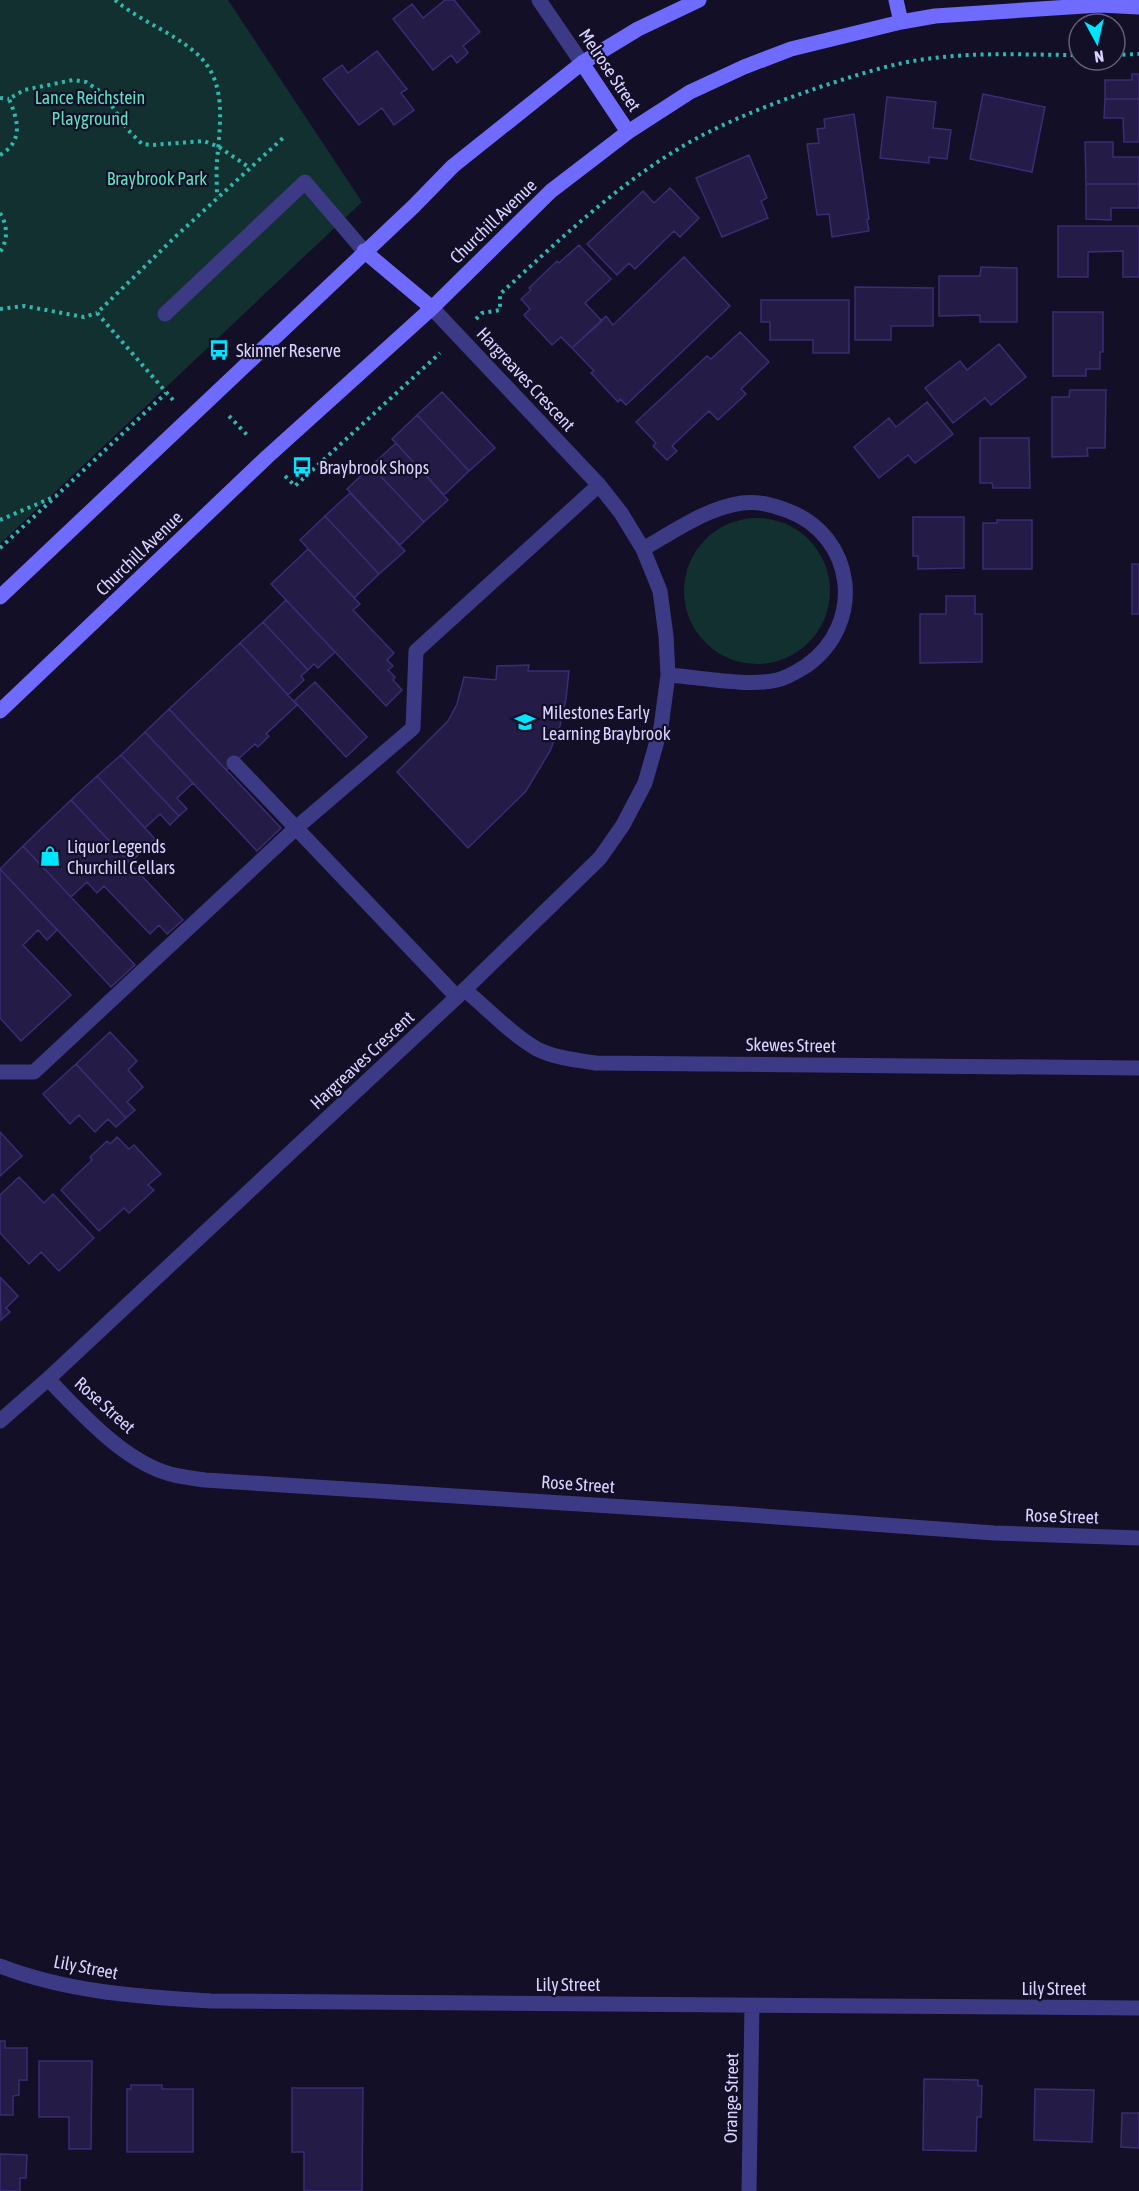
<svg xmlns="http://www.w3.org/2000/svg" width="1139" height="2191" font-family="'Asap Condensed',sans-serif">
  <rect width="100%" height="100%" fill="#130f26"/>
  <path fill="#12302f" d="M0,0H228L362,202L0,544Z
    M684 591a73 73 0 1 1 146 0a73 73 0 1 1-146 0Z"/>
  <path fill="#241b47" stroke="#3b2d73" stroke-width="1.5" d="M445,0H454L480,32L463,46L468,53L457,63L451,55L433,70L393,19L412,4L423,18Z
    M377,51L407,89L401,93L414,110L394,125L382,108L359,125L323,79L342,65L348,73Z
    M1132,74H1139V99H1105V80H1132Z
    M983,94L1045,107L1032,172L970,159Z
    M887,97L936,102L933,128L951,130L947,159L929,157V163L880,158Z
    M1105,99H1139V142H1124L1123,118H1104Z
    M854,114L869,219H867L869,231L832,237L829,214L817,215L807,144L819,143L817,129L825,128L824,119Z
    M1085,142H1113V157H1139V184H1086Z
    M749,155L767,198L761,201L768,218L722,237L696,178Z
    M1086,184H1139V208H1111V220L1086,219Z
    M670,188L699,218L680,237L674,231L635,269L629,263L617,275L587,244L643,191L654,203Z
    M1058,226H1139V277H1123V251L1088,252V277H1058Z
    M579,245L611,279L585,303L602,321L572,348L561,337L552,345L524,315L530,309L521,299L531,290L529,288L557,261L559,263Z
    M684,257L730,306L626,405L620,399L618,402L591,373L594,371L572,348L606,316L613,325Z
    M981,267L1017,268V322H980V315L939,316V276H980Z
    M855,287L933,288V326H891V340H855Z
    M761,300H849V353H813V340H770V322H761Z
    M1053,312H1103V352H1100V369H1086V376H1053Z
    M740,332L769,362L741,389L746,394L718,420L709,411L672,446L677,451L667,460L653,446L656,443L636,422L707,356L711,359Z
    M999,344L1026,377L991,405L985,398L953,423L925,388L960,361L967,370Z
    M1070,390H1106L1105,448H1087L1088,456L1052,457V397H1069Z
    M442,392L495,448L469,471L417,415Z
    M927,402L953,434L915,463L908,455L879,478L854,447L889,418L896,427Z
    M417,415L469,471L444,495L392,439Z
    M980,438H1029L1030,488H993L992,483H980Z
    M396,443L448,500L424,522L371,466Z
    M371,466L424,522L400,545L347,489Z
    M350,493L405,551L379,574L325,516Z
    M325,516L379,574L354,598L300,540Z
    M913,517H964V568L918,569V556H913Z
    M997,520H1032V569H983V523H997Z
    M308,549L360,604L353,610L394,653L387,660L393,666L388,670L395,677L393,680L402,690L386,706L271,584Z
    M1132,564H1139V614H1132Z
    M946,596H975V614H982V662L920,663V614H946Z
    M286,600L335,652L318,668L314,664L308,670L263,622Z
    M263,622L308,670L301,676L304,680L288,695L240,643Z
    M240,643L297,705L266,734L269,736L258,747L255,744L226,770L169,709Z
    M529,665L528,671H569L566,699L560,726L550,751L526,791L468,848L397,772L448,721L457,704L464,677L496,680L497,666Z
    M315,682L367,737L346,757L294,701Z
    M169,709L281,828L257,851L145,732Z
    M145,732L193,783L177,798L187,809L179,816L121,755Z
    M121,755L179,816L170,825L160,814L145,828L97,776Z
    M97,776L155,839L130,863L71,800Z
    M71,800L183,920L167,934L159,925L150,934L104,886L97,893L87,882L71,897L23,846Z
    M23,846L135,965L111,987L0,869Z
    M0,869L57,930L47,940L38,930L23,945L71,995L21,1041L0,1018Z
    M110,1032L137,1061L128,1070L143,1087L127,1102L135,1110L126,1118L76,1064Z
    M76,1064L126,1118L116,1127L108,1119L95,1132L79,1115L70,1124L43,1094Z
    M0,1132L22,1156L0,1176Z
    M117,1137L129,1149L134,1145L161,1174L148,1185L154,1190L129,1213L124,1208L99,1231L61,1190L92,1160L90,1157L107,1141L110,1144Z
    M19,1177L44,1203L53,1194L94,1238L59,1271L41,1252L29,1264L0,1233V1195Z
    M0,1277L18,1296L6,1308L10,1312L1,1320Z
    M0,2041H5V2048H27V2080H19V2095L13,2096V2115H0Z
    M39,2061H92L91,2149H69V2117H39Z
    M924,2079L978,2080V2086H982L981,2117H977L976,2151L923,2150Z
    M131,2085H162V2089H193V2152H127V2089H131Z
    M292,2088H363L362,2191H304V2152H292Z
    M1035,2089L1094,2090L1092,2142L1034,2140Z
    M1122,2113H1139V2148L1121,2147Z
    M0,2154L27,2155L26,2178H20V2191H0Z"/>
  <g fill="none" stroke-linecap="round" stroke-linejoin="round">
    <path stroke="#2fb8b0" stroke-width="4" stroke-dasharray="3 4.5" stroke-linecap="butt" d="M115,0C140,21 172,32 196,53C228,81 220,123 217,161C216,173 217,185 217,197
      M1115,55L1139,54
      M0,98L9,99
      M0,155C24,141 18,120 9,99L24,90L73,80L86,82L101,92L110,103L128,130L142,144L152,145L204,141L219,147L250,168
      M0,213C8,226 8,240 0,252
      M0,309L24,306L84,317L97,313
      M476,319L482,313L500,310V294C562,238 623,178 699,137C737,117 779,101 820,87C857,75 895,62 934,58C981,52 1031,55 1079,55
      M173,400L97,313L175,237L283,138
      M229,416L249,437
      M285,476L295,486L440,353
      M0,520L56,496L166,393
      M0,548L53,499"/>
    <path stroke="#3d3a85" stroke-width="15" d="M165,314L305,182L364,251
      M234,763L457,997
      M0,1072H34L296,828L413,728L416,651L599,485"/>
    <path stroke="#3d3a85" stroke-width="15" d="M539,0L582,63
      M643,549C673,532 706,508 742,503C756,501 773,505 786,510C856,535 866,624 806,666C798,671 787,678 777,680C748,687 699,677 668,675
      M465,990C488,1009 511,1034 537,1049C555,1058 576,1060 596,1063L1139,1068
      M48,1379C80,1412 120,1457 164,1472C177,1477 192,1478 205,1480L736,1514L994,1533L1139,1538
      M0,1421L48,1379L457,997L600,858L623,825L645,783L661,727L668,675L666,636L660,591L643,549L621,513L599,485L432,308
      M0,1966C67,1992 140,1997 211,2001L1139,2008
      M749,2191L752,2005"/>
    <path stroke="#6f6bff" stroke-width="15" d="M896,0L901,22
      M582,63L628,132
      M364,251L432,308
      M0,597L414,206L453,166L582,63L638,29L699,0
      M0,711L267,457L432,308L551,191L628,132L690,92L744,67L791,49L901,22L935,16L1100,5L1139,7"/>
  </g>
  <defs>
    <g id="bus-bare" transform="scale(1.62)"><path d="M-5-6H5V4H4V6H2V4H-2V6H-4V4H-5ZM-3.5-4V0h7V-4ZM-3.5 1.2v1.5H-2V1.2ZM2 1.2v1.5H3.5V1.2Z" fill="#00e5ff" stroke="#130f26" stroke-width="2.5" paint-order="stroke"/></g>
    <g id="school-bare" transform="scale(1.62)"><path d="M0-5L7-2L0 1L-7-2ZM-4 1L0 2.5L4 1V4Q0 6-4 4Z" fill="#00e5ff" stroke="#130f26" stroke-width="2.5" paint-order="stroke"/></g>
    <g id="shop-bare" transform="scale(1.62)"><path d="M-5-2.5h2.3a2.7 3.5 0 0 1 5.4 0H5L5.5 6h-11ZM-1.5-2.5h3a1.5 2.3 0 0 0-3 0Z" fill="#00e5ff" stroke="#130f26" stroke-width="2.5" paint-order="stroke"/></g>
  </defs>
  <g fill-rule="evenodd">
    <use href="#bus-bare" x="219" y="350"/>
    <use href="#bus-bare" x="302" y="467"/>
    <use href="#school-bare" x="525" y="722"/>
    <use href="#shop-bare" x="50" y="856"/>
  </g>
  <g text-anchor="middle" dominant-baseline="central" stroke-width="4.5" stroke-linejoin="round" paint-order="stroke">
    <g font-size="18" fill="#d9d4ff" stroke="#130f26">
      <text transform="translate(610 70) rotate(56)">Melrose Street</text>
      <text transform="translate(493 221) rotate(-44)">Churchill Avenue</text>
      <text transform="translate(526 379) rotate(47)">Hargreaves Crescent</text>
      <text transform="translate(139 553) rotate(-44)">Churchill Avenue</text>
      <text transform="translate(791 1045) rotate(1)">Skewes Street</text>
      <text transform="translate(362 1060) rotate(-43)">Hargreaves Crescent</text>
      <text transform="translate(105 1405) rotate(42)">Rose Street</text>
      <text transform="translate(578 1484) rotate(4)">Rose Street</text>
      <text transform="translate(1062 1516) rotate(2)">Rose Street</text>
      <text transform="translate(86 1967) rotate(11)">Lily Street</text>
      <text x="568" y="1984">Lily Street</text>
      <text x="1054" y="1988">Lily Street</text>
      <text transform="translate(731 2098) rotate(-89)">Orange Street</text>
    </g>
    <g font-size="18" fill="#5fe0c0" stroke="#130f26">
      <text x="90" y="97">Lance Reichstein<tspan x="90" dy="21">Playground</tspan></text>
      <text x="157" y="178">Braybrook Park</text>
    </g>
    <g font-size="18" fill="#d9d4ff" stroke="#130f26" text-anchor="start">
      <text x="236" y="350">Skinner Reserve</text>
      <text x="319" y="467">Braybrook Shops</text>
      <text x="542" y="712">Milestones Early<tspan x="542" dy="21">Learning Braybrook</tspan></text>
      <text x="67" y="846">Liquor Legends<tspan x="67" dy="21">Churchill Cellars</tspan></text>
    </g>
  </g>
  <g transform="translate(1097 42) rotate(172)"><circle r="28" fill="#130f26" stroke="#625e7d" stroke-width="1.5"/>
  <path d="M0-4.5L10 22L0 15L-10 22Z" fill="#00e5ff"/>
  <text y="-9" font-size="16" font-weight="bold" text-anchor="middle" fill="#d9d4ff">N</text>
  </g>
</svg>
